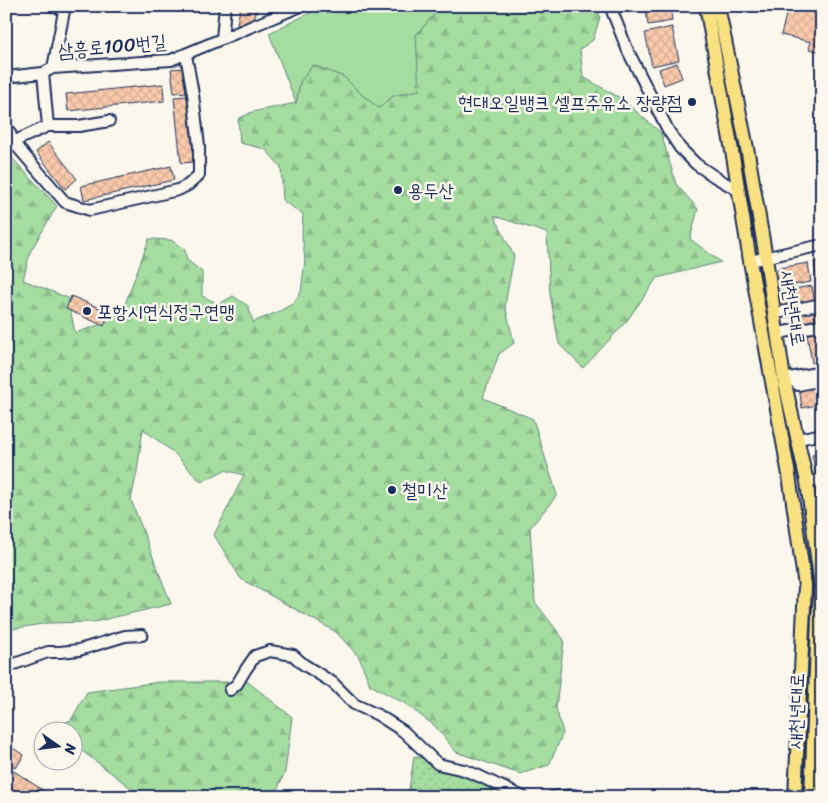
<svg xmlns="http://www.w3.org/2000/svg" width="828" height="803" font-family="Sriracha,'Poor Story',sans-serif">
  <defs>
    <pattern id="forest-firs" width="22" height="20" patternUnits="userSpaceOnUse" patternTransform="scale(1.25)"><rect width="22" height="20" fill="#a5dca0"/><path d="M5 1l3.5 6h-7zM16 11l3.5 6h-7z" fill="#8dbd8c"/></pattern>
    <pattern id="garden-dots" width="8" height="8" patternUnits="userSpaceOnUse" patternTransform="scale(1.25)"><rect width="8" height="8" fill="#a5dca0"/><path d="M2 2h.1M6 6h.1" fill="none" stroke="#8dbd8c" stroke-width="1.8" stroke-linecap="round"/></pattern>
    <pattern id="building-cross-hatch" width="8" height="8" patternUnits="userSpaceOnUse" patternTransform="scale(1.25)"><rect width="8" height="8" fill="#fbcaab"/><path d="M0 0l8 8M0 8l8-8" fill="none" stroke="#d7ae96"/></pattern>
  </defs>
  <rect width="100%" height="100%" fill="#fbf7ec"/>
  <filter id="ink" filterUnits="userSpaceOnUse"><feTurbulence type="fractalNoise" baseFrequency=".02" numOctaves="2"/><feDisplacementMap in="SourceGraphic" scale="10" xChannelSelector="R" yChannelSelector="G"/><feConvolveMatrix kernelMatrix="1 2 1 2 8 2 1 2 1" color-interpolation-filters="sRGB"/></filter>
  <g filter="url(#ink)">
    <path fill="url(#forest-firs)" stroke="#60867f" d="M442,6H597L600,17L593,40L580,49L583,77L622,99L661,133L676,184L698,209L690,239L721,262L657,278L626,322L583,368L559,344L550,294L547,233L494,216L514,256L505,305L514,343L499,354L483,398L533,419L557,495L530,528L535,602L564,640L556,708L563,733L549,765L520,774L456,752L435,726L404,703L370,685L359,657L336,632L241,579L214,535L244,475L225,470L201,482L174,453L143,429L137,471L131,500L171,604L94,622L48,623L6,630V141L13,159L57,206L30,252L23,280L68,298L75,333L111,321L124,307L149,239L171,240L185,250L187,260L202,272V296L219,304L233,296L248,306L253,322L280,311L292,304L301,292L305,260L302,235L303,214L283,201L281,167L265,149L240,143L238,119L252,112L296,103L300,82L313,65L344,77L361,94L379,108L393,96L404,93L416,35Z
      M160,682H248L292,717L285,772L274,797H140L139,794L73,744L72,730H54L51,728L71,720L87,692Z"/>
    <path fill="#a5dca0" stroke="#60867f" d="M324,6H442L416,35L419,90L393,96L379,108L361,94L344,77L313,65L300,82L296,103L269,33Z"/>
    <path fill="url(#garden-dots)" stroke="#60867f" d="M414,756L510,782L506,797H440L409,790Z"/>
    <path fill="url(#building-cross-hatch)" stroke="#1b2f5e" d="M241,6H257L253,26L237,23Z
      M645,6H670L672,21L648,25Z
      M788,7L818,14L820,8H822V52L809,49L811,42L781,35Z
      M672,27L679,60L652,66L645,33Z
      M677,63L682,78L664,85L659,69Z
      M184,68L187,92L174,93L171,69Z
      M163,84L164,101L68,111L66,94Z
      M187,96L194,162L181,163L174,97Z
      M48,142L77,179L65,189L36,152Z
      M171,166L174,180L84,200L81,186Z
      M822,261V281L817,282L814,262Z
      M808,263L811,282L775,288L774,277L779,268Z
      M812,286L815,303L778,309L775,292Z
      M71,296L109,312L104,326L66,309Z
      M817,307L818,322L800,326L798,310Z
      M822,327V361L812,363L806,329Z
      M822,383V404L802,408L799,387Z
      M822,453V473L816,474L812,455Z
      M6,744L24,755L16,768L6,762Z
      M14,771L53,797H26L6,784Z"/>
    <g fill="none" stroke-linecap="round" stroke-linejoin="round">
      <g stroke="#1b2f5e" stroke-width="14">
        <path id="minor" d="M53,6L64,9
          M610,6L628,51L668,130L680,148L696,164L715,177L739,191
          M222,39L225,6
          M53,68L65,6
          M43,73L48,126H79L109,121
          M6,77L43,73L53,68L171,60L301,6
          M6,126L10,133L13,142L65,202L90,210L178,190L188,185L199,175V146L193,94L186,55
          M13,142L48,126
          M750,261L822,245
          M774,313L781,312L817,305L820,307L822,318
          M778,337L784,332L817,326L820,325L822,322
          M791,378L798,385L822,380
          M784,379L822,372
          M798,439L822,434
          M807,482L822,480
          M6,667L48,652H60L79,650L125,636L142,635
          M230,690L237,684L246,669L255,656L270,651L293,655L303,664L333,683L354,704L378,715L403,731L438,764L464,770L479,776L523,797
          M553,797L573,795L581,797"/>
      </g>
      <g stroke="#1b2f5e" stroke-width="16">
        <path id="major" d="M706,6L734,162L750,261L789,475L805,586L795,797
          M718,6L748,153L766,258L784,379L807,482L821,586L818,618L811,797"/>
      </g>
      <use href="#minor" stroke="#fbf7ec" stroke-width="10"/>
      <use href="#major" stroke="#f9e181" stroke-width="12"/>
    </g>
  </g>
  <g fill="#1b2f5e" stroke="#fbf7ec" stroke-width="2">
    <circle cx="692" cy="102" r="5"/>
    <circle cx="398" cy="190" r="5"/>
    <circle cx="87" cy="311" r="5"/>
    <circle cx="392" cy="490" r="5"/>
  </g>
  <g text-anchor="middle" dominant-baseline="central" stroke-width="5" stroke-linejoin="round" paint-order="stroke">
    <g font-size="19" fill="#1b2f5e" stroke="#fbf7ec">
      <text transform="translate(112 46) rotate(-5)">삼흥로100번길</text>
      <text transform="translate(793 308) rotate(81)">새천년대로</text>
      <text transform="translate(796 711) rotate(-88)">새천년대로</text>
    </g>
    <g font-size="19" fill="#1b2f5e" stroke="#fbf7ec" text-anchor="start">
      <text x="682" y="102" text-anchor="end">현대오일뱅크 셀프주유소 장량점</text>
      <text x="408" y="190">용두산</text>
      <text x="97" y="311">포항시연식정구연맹</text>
      <text x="402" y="490">철미산</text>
    </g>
  </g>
  <rect width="828" height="803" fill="none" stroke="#fbf7ec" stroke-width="25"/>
  <rect x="12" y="12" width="803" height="778" fill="none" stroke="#1b2f5e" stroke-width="2" filter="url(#ink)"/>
  <g transform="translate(58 746) rotate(104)"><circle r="24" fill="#fbf7ec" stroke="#a1a7b3"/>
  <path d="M0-4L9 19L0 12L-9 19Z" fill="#1b2f5e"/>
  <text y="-8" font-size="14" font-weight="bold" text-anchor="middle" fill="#1b2f5e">N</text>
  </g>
</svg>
